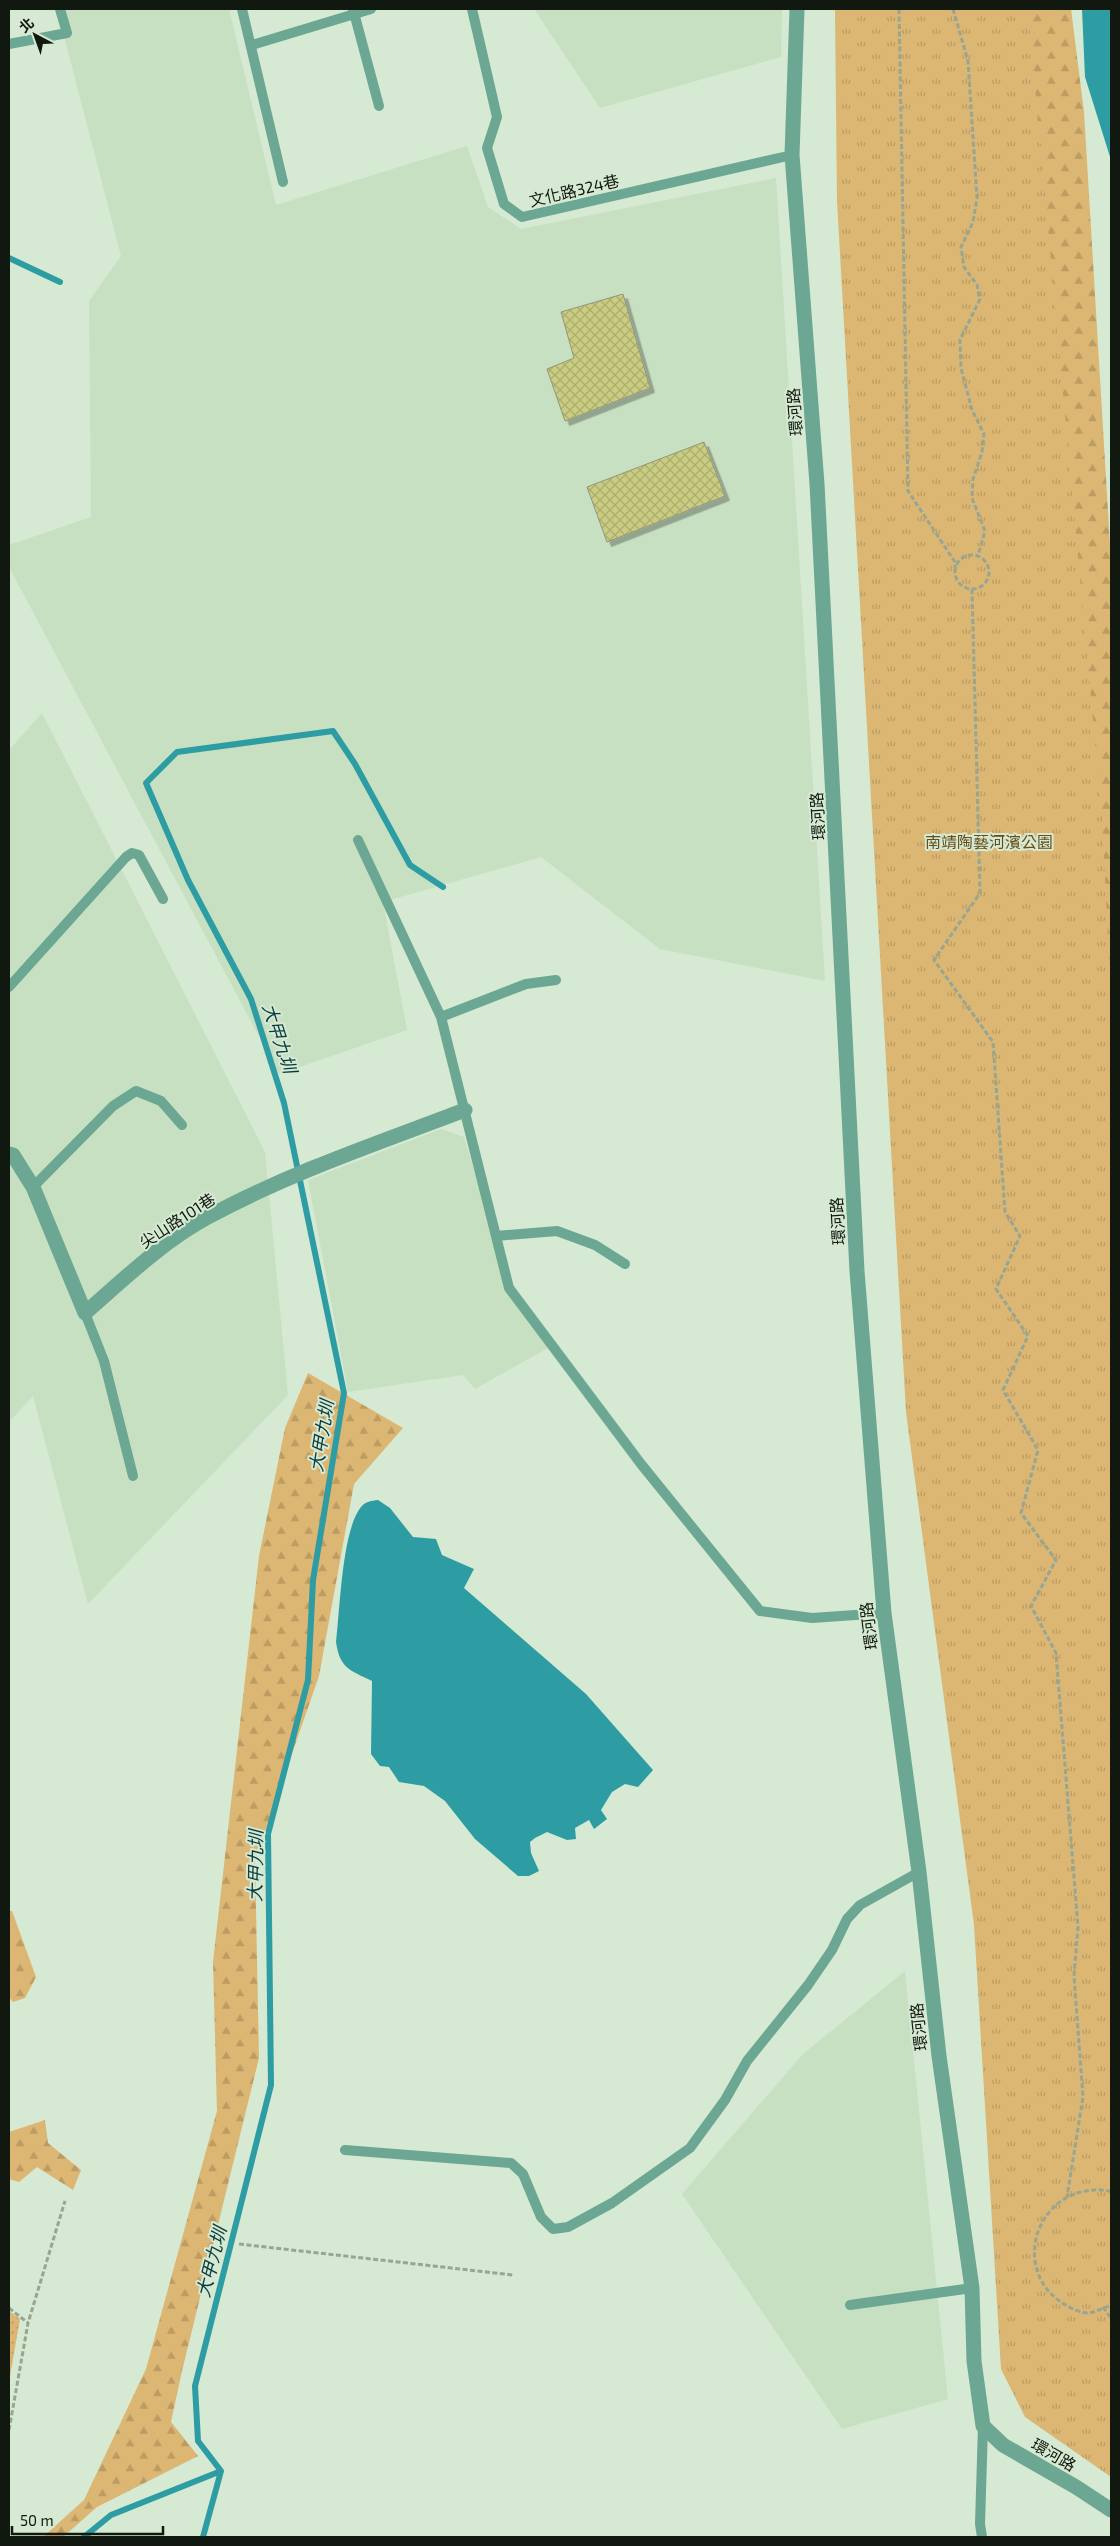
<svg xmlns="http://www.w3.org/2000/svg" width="1120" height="2546" font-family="'Exo 2','Noto Sans TC',sans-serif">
  <defs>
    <pattern id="grass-dots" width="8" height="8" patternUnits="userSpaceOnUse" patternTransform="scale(1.25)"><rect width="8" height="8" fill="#dcb673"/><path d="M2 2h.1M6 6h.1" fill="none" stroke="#bc9c62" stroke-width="1.8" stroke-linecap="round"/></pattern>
    <pattern id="forest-firs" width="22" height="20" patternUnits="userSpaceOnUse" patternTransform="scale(1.25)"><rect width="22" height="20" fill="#dcb673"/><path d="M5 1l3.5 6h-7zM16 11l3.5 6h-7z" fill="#bc9c62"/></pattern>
    <pattern id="park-tufts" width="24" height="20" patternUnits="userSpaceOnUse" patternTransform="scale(1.25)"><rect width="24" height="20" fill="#dcb673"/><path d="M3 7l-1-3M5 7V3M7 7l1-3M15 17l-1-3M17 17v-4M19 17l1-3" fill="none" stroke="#bc9c62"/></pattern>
    <pattern id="building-cross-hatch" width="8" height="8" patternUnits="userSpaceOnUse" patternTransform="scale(1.25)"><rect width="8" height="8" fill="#c9cc81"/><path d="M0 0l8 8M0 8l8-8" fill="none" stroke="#acae6e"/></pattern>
    <filter id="shadow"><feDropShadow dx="4.5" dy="4.5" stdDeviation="0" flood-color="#0004"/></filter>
  </defs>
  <rect width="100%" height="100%" fill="#d6e9d2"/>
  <path fill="#c7e0c2" d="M57,9H229L276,205L467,146L488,207L521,229L776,178L825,981L660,949L541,857L383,902L407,1030L279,1074L9,567V545L91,517L89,301L121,256Z
    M534,9H782L781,57L600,108Z
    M42,713L265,1152L288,1395L88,1604L33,1396L9,1422V750Z
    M441,1129L464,1137L504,1267L548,1348L475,1389L463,1375L348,1392L308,1180Z
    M905,1971L948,2399L842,2429L682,2194L803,2054Z"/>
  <path fill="url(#grass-dots)" d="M9,2311L20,2319L9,2382Z"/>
  <path fill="url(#forest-firs)" d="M985,9H1071L1084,112L1111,561V1035Z
    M308,1373L403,1428L354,1484L319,1676L255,1860L259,2058L182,2371L171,2422L198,2456L97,2507L63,2537H43L84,2500L146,2369L217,2111L213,1962L259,1556L285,1428Z
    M9,1911H12L36,1977L25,1998L13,2002L9,1997Z
    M45,2120L48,2143L81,2170L73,2190L37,2167L19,2182L9,2179V2132Z"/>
  <path fill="url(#park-tufts)" d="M835,9H1028L1102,820L1111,997V2477L1025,2417L1001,2369L974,1925L906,1412L837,201Z"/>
  <path fill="#2d9da3" d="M1082,9H1111V160L1085,77Z
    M378,1500L390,1508L413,1537L436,1539L442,1555L474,1569L464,1588L586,1694L653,1770L638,1787L625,1784L612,1792L601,1810L607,1819L594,1829L589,1820L575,1828L576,1839L567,1840L547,1832L535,1838L530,1842L531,1853L539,1871L529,1876H518L475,1839L445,1801L424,1786L399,1782L389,1767L380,1766L371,1754L372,1681C350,1670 340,1669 336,1642C340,1610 342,1530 361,1507C366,1501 371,1501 378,1500Z"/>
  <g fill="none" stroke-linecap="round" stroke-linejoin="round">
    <path stroke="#2d9da3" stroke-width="6" d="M9,258L60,282
      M84,2537L111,2515L221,2471
      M203,2537L221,2471L198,2441L195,2386L271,2085L268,1834L308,1680L313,1580L344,1393L284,1103L251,999L188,880L146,783L177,752L333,731L355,764L410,865L443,887"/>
  </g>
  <path fill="url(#building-cross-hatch)" stroke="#93957a" filter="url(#shadow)" d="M623,294L650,388L565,421L547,369L574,358L561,312Z
    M704,442L725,496L607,542L587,487Z"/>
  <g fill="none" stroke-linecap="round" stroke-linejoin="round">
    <path stroke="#96a693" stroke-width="3" stroke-dasharray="5 2.5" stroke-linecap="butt" d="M899,9L908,491L955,562V568
      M953,9L968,61L977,198L973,222L961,247L964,267L977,285L980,299L960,340L961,368L972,410L984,434L982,452L973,479L972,498L985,531L978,556
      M955 572a17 17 0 1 1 34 0a17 17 0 1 1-34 0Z
      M972,589L980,893L934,960L993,1042L1005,1212L1020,1236L996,1289L1028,1336L1003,1390L1038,1450L1021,1513L1056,1560L1031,1606L1056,1653L1078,1927L1074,1976L1083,2097L1067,2197
      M1111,2192C1101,2188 1088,2190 1077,2193C1030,2209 1018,2273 1061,2302C1068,2307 1080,2313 1089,2313C1096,2312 1104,2307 1111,2306
      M239,2244L513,2275
      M1103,2307L1111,2318
      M9,2308L28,2323
      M9,2430L28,2323L65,2201"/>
    <path stroke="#6ba792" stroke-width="10" d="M242,9L283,182
      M353,9L379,106
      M472,9L497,117L487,148L504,204L522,217L792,155
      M9,44L67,33L60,9
      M252,45L371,9
      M358,840L441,1017L509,1288L641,1464L760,1611L812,1618L884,1613
      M9,987L126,857L132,853L139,855L163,899
      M441,1017L526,984L556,980
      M33,1187L113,1106L136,1091L161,1101L182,1125
      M496,1236L557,1231L595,1245L625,1264
      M85,1313L104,1361L133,1476
      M345,2150L511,2163L523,2174L541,2217L553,2229L568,2227L612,2203L690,2148L725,2100L747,2061L808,1985L832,1950L847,1919L860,1905L919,1872
      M850,2305L972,2288
      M982,2537L980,2524L983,2426"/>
    <path stroke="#6ba792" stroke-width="15" d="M797,9L792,155L817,484L857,1271L884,1613L919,1872L939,2056L972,2288L974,2361L983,2426L1003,2445L1076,2487L1111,2510
      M9,1154L13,1155L33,1187L85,1313C124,1279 162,1242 208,1217C289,1173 378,1143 465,1110"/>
  </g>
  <g text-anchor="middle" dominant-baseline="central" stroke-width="4" stroke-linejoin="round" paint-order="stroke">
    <g font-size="16" fill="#111810" stroke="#d6e9d2">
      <text transform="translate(574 190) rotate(-13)">文化路324巷</text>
      <text transform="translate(794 412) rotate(-94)">環河路</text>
      <text transform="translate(817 816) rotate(-93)">環河路</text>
      <text transform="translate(177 1220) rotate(-33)">尖山路101巷</text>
      <text transform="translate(837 1221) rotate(-93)">環河路</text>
      <text transform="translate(868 1626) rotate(-97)">環河路</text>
      <text transform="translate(918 2027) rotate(-96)">環河路</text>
      <text transform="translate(1054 2454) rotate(30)">環河路</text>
    </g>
    <g font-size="16" fill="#674d19" stroke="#d6e9d2">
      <text x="989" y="841">南靖陶藝河濱公園</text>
    </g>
    <g font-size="18" font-style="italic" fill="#093c3e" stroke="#d6e9d2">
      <text transform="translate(280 1038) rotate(72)">大甲九圳</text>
      <text transform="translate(321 1436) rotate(-81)">大甲九圳</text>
      <text transform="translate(255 1866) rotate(-89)">大甲九圳</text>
      <text transform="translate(211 2262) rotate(-76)">大甲九圳</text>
    </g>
  </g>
  <rect width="1120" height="2546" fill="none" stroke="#111810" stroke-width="20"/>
  <g transform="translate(35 35) rotate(319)" stroke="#d6e9d2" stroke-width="4" paint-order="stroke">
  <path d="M0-4L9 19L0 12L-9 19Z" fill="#111810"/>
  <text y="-8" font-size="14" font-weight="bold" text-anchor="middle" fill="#111810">北</text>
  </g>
  <path d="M12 2526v8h151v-8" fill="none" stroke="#111810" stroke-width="2.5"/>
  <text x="20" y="2526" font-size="15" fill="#111810" stroke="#d6e9d2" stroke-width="4" paint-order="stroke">50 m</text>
</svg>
